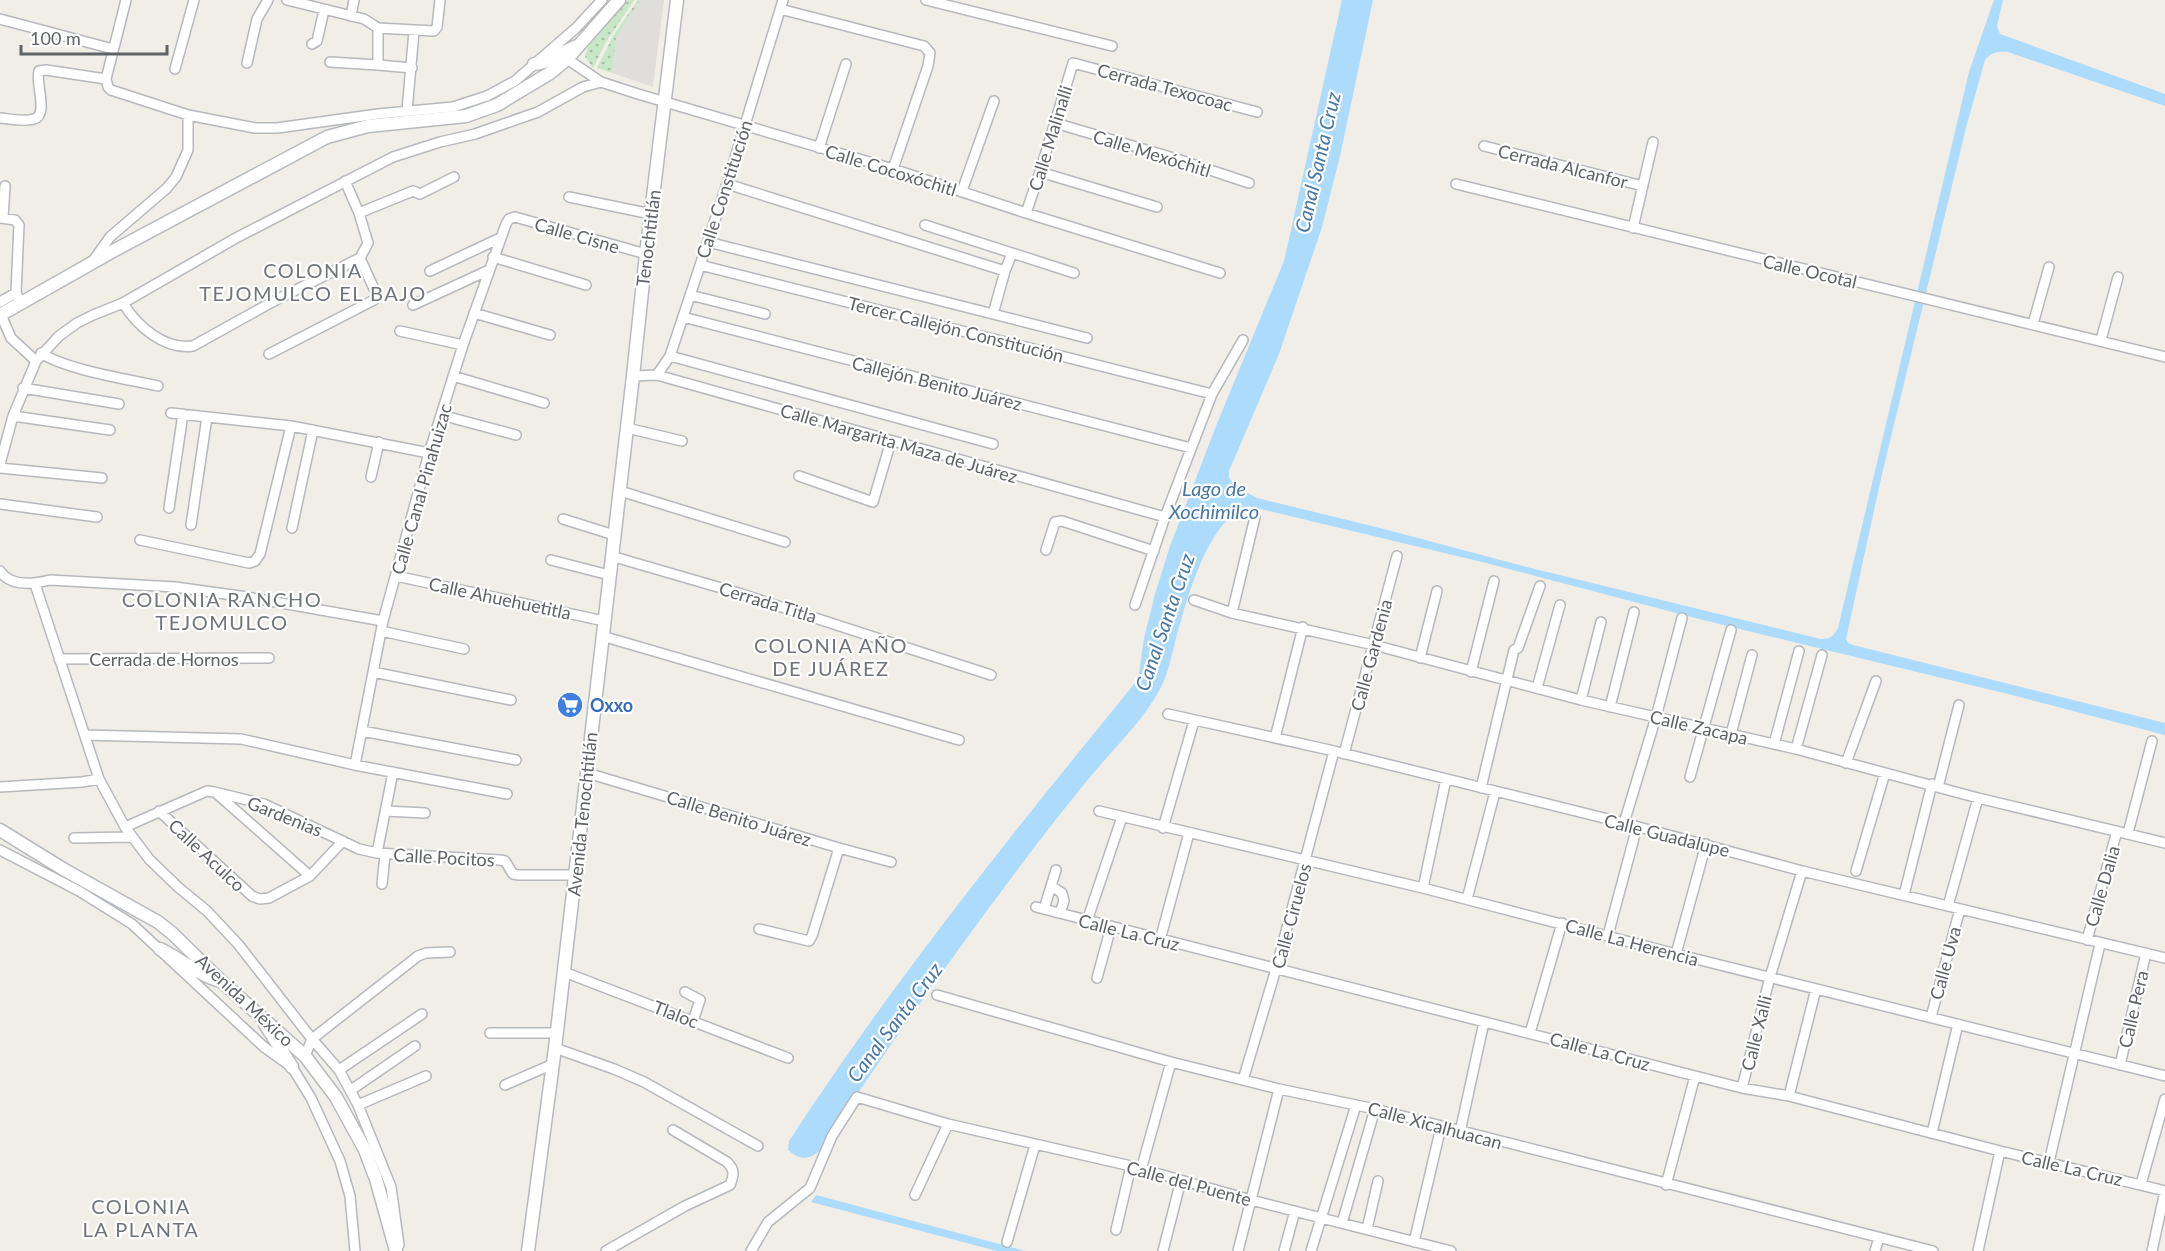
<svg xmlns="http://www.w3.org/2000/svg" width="2165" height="1251" font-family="Lato,sans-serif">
  <defs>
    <pattern id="grass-dots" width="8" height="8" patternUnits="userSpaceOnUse" patternTransform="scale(1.5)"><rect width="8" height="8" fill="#c7e7c6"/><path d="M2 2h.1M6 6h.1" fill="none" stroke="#a5bfa5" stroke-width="1.8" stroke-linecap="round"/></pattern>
  </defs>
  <rect width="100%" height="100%" fill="#f1eee8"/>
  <path fill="#e0deda" d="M640,0H664L653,87L612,73L616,38Z"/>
  <path fill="url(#grass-dots)" d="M628,0H634L605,44L593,68L585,57L588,47Z
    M638,0H640L616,38L612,73L597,68L613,36Z"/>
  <path fill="#addbfc" d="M1342,0H1373L1340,156L1322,227L1279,354L1229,471V478L1235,486L1257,498L1380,528L1531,568L1821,639C1831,639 1833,636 1838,628L1969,72L1994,0H2003L1997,26L2000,34L2165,94V106L2008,52C1997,51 1992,52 1985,60L1967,124L1882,474L1846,639L1848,643L1853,645L2165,723V735L2012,695L1699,619L1486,563L1248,506C1210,519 1190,589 1180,624C1173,645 1171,669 1160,689C1145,717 1123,739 1102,763C1084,784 1067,805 1050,827C969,932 892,1041 819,1151C809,1161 798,1159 788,1150L789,1141C816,1099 845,1058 874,1017C957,902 1046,792 1135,683L1139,673L1144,638L1155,594L1170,546L1216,426L1284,261Z
    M816,1195L1025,1251H997L811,1202Z"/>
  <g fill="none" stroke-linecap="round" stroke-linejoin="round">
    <g stroke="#b5b8bc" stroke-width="12">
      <path id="street" d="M126,0L106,79L108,87L111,90L188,115L255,128H277L378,114L453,107L487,96L515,81L576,28L602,0
        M287,0L364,19L378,28L434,31L437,27L440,0
        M926,0L1112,46
        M780,9L924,46L930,53L928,66L893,169
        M351,16L354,0
        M0,19L113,49
        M378,28V65L412,68
        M312,44L317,41L324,10
        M567,59L601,82L638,94L893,169L1026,213L1220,273
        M330,62L378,65
        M247,63L257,19L268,0
        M175,69L194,0
        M407,111L414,31
        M0,118C10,119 24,122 34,119C49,115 35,83 39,71L46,70L106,79
        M1055,123L1177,159L1249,183
        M1484,146L1643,186
        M819,148L846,64
        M1040,172L1157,207
        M727,184L1005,271
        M1456,184L2165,357
        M962,191L994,101
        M569,197L651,214
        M359,213L413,191L420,194L454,177
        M1026,213L1040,172L1073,63L1257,112
        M0,218L15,220L19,225L16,293L21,303
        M3,218L5,186
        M925,225L1074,273
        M1633,228L1653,142
        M708,242L993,314
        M1012,253L1005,271L993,314L1087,338
        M493,257L586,285
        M93,261L110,237L167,188L176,177L188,150V115
        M700,265L1212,394
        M430,271L500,238
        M690,295L765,314
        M0,302L16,293
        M123,303C137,326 164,350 193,346L274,301L360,258L368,243L359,213L345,181
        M413,305L489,270
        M474,313L550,335
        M1,315L11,338L36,361
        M683,317L1191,448
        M2033,324L2049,267
        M400,331L463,345
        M2101,340L2118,277
        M41,353C67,370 127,379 158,386
        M269,354L374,300L377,296L375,291L360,258
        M670,356L993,444
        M657,375L670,356L727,184L783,0
        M453,376L544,403
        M633,376L657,375L1165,517
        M23,388L119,404
        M171,413L291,426L429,453
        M441,415L516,435
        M13,416L110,430
        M627,428L682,441
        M0,464L13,416L36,361L59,336L77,323L93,315L123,303L236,238L393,157L440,142L475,134L538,112L583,87L601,82
        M0,468L102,478
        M799,476L873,502L891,441
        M371,477L379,442
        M620,491L785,542
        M0,504L97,517
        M169,508L183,414
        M563,519L614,535
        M191,525L207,417
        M292,528L313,430
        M140,540L249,563L255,561L260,554L291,426
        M1046,550L1055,522L1062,521L1154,551
        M611,556L735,592L991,675
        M551,560L609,575
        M0,571C10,587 34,584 50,580L175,587L247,597L383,621
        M396,576L604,621
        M35,584L99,779L125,827L149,859L178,887L207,911L238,944L312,1039L339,1070L358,1105L391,1187L399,1245
        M1194,600L1232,613L1374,645L1581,700L1796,749L1978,798L2165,843
        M1135,605L1165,517L1212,394L1243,340
        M1232,613L1255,517
        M381,631L464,649
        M602,636L959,740
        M1420,658L1437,591
        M59,659L269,658
        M373,672L511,700
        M1471,672L1494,581
        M1537,688L1560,605
        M1581,700L1601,622
        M1610,707L1634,612
        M1168,714L1334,751L1624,823L1802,871L2165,958
        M362,731L516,760
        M1731,734L1752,655
        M85,735L241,739L355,765L507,794
        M1275,738L1303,627
        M1774,744L1799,651
        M1796,749L1822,655
        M1344,754L1397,556
        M1846,763L1876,681
        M355,765L383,621L429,453L463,345L506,224L509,219L515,217L646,254
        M587,773L839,848L891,862
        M1690,777L1731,630
        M0,787L82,782L99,779
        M1938,787L1959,705
        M1481,788L1514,650L1518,648L1540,586
        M216,793L310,876
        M159,811L252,896L260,899L269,898L310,876L343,841
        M386,811L425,813
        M1099,811L1423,888L1676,954L2165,1076
        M1624,823L1656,717L1682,618
        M125,827L207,791L214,792L264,804L359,849L377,853L500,860L505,861L513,874L519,875H575
        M1163,828L1194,721
        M2128,833L2152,741
        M74,838L131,837
        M0,850L79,891L132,924L264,1047L292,1067L311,1098L340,1161L350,1196L355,1251
        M377,853L393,772
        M1856,871L1885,773
        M382,884L385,855
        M1051,886L1062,893L1064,901L1060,913
        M1423,888L1446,779
        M1904,895L1932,784
        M1467,899L1495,792
        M1948,906L1978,798
        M1036,907L1742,1088L1789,1096L2000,1151L2165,1191L2152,1251
        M1044,909L1056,870
        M1087,921L1122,817
        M759,929L809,941L812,936L839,848
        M1608,935L1637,827
        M1160,940L1189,833
        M2087,940L2117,831
        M1676,954L1706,844
        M564,972L788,1058
        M1097,978L1111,927
        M685,992L700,1000L693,1021
        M937,995L1171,1062L1279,1089L1375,1109L1933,1251
        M1931,1017L1960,909
        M490,1033H556
        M1530,1033L1562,923
        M555,1048L614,1069L644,1082L758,1146
        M305,1056L312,1039L418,956L426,953L450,952
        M2120,1065L2146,953
        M339,1070L422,1014
        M1243,1080L1276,969L1334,751
        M505,1085L553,1064
        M1742,1088L1770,977L1802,871
        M351,1090L415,1046
        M1789,1096L1816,989
        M358,1105L426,1076
        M1460,1132L1484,1022
        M1932,1133L1958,1024
        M2049,1162L2100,944
        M1141,1170L1171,1062
        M2141,1184L2165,1099
        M1666,1185L1695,1076
        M915,1195L948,1124
        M1342,1223L1375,1109
        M1367,1229L1378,1181
        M1116,1230L1131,1166
        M1007,1242L1035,1145
        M1414,1242L1441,1127
        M606,1251L685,1206L730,1185C734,1175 735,1170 727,1162L673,1130
        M751,1251L768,1222L810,1188L832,1136L857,1097L948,1124L1131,1166L1251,1200L1451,1251
        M1163,1251L1181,1180
        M1238,1251L1279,1089
        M1284,1251L1295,1211
        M1311,1251L1356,1105
        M1875,1251L1879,1238
        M1978,1251L2000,1151"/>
    </g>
    <g stroke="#b6babf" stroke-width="15">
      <path id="secondary" d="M534,64C549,63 562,52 577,46
        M0,315L113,251L327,137L368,126L466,116L497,105L550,73L567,59L619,0
        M0,830L63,869L158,922L173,934L222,982L305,1056L336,1097L365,1150L376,1179L396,1251
        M160,949C179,958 197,974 217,980
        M265,1024L292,1067
        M528,1251L555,1048L633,376L646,254L677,0"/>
    </g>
    <use href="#street" stroke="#fff" stroke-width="9"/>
    <use href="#secondary" stroke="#fff" stroke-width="12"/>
  </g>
  <defs>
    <g id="supermarket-disc" transform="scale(1.35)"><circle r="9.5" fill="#3f7fe0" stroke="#fff"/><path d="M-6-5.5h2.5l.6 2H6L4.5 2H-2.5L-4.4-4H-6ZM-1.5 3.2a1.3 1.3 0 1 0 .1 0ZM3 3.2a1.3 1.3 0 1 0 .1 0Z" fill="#fff"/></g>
  </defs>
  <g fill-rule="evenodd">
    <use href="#supermarket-disc" x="570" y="705"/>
  </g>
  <g text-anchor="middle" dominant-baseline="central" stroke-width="4.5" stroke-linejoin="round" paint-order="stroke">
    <g font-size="18" fill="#5f6368" stroke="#fff">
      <text transform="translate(1165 87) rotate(15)">Cerrada Texocoac</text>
      <text transform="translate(1050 138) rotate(-73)">Calle Malinalli</text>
      <text transform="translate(1152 153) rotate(17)">Calle Mexóchitl</text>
      <text transform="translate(1563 166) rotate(14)">Cerrada Alcanfor</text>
      <text transform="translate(891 170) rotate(17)">Calle Cocoxóchitl</text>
      <text transform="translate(724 189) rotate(-72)">Calle Constitución</text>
      <text transform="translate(577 235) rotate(16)">Calle Cisne</text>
      <text transform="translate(648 238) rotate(-83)">Tenochtitlán</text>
      <text transform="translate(1810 271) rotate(13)">Calle Ocotal</text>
      <text transform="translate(956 329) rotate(14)">Tercer Callejón Constitución</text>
      <text transform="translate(937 383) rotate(14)">Callejón Benito Juárez</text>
      <text transform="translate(899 443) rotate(16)">Calle Margarita Maza de Juárez</text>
      <text transform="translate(421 489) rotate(-74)">Calle Canal Pinahuizac</text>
      <text transform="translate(500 598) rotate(12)">Calle Ahuehuetitla</text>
      <text transform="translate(768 602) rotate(17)">Cerrada Titla</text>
      <text transform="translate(1371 655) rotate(-75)">Calle Gardenia</text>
      <text x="164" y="659">Cerrada de Hornos</text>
      <text transform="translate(1699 727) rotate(13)">Calle Zacapa</text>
      <text transform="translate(582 814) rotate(-84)">Avenida Tenochtitlán</text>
      <text transform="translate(285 816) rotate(22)">Gardenias</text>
      <text transform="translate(739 818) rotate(17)">Calle Benito Juárez</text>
      <text transform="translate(1667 835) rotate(14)">Calle Guadalupe</text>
      <text transform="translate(207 855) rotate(43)">Calle Aculco</text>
      <text transform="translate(444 857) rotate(3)">Calle Pocitos</text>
      <text transform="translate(2102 886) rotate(-74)">Calle Dalia</text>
      <text transform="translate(1291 916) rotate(-75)">Calle Ciruelos</text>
      <text transform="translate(1129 932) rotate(14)">Calle La Cruz</text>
      <text transform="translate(1632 942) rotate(15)">Calle La Herencia</text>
      <text transform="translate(1945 963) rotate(-75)">Calle Uva</text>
      <text transform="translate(245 1000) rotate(43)">Avenida México</text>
      <text transform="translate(2133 1009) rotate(-77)">Calle Pera</text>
      <text transform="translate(676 1014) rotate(21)">Tlaloc</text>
      <text transform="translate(1756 1033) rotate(-76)">Calle Xalli</text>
      <text transform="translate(1600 1051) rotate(15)">Calle La Cruz</text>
      <text transform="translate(1435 1125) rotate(15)">Calle Xicalhuacan</text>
      <text transform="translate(2072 1168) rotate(13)">Calle La Cruz</text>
      <text transform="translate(1189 1183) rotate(15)">Calle del Puente</text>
    </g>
    <g font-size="18" font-weight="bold" fill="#366cbe" stroke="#fff" text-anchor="start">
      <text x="590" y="705">Oxxo</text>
    </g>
    <g font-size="20" font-style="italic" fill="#4576a6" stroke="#fff">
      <text transform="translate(1317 162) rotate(-77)">Canal Santa Cruz</text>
      <text x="1214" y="488">Lago de<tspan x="1214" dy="23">Xochimilco</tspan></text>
      <text transform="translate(1164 622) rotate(-71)">Canal Santa Cruz</text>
      <text transform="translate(894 1022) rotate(-53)">Canal Santa Cruz</text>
    </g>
    <g font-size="20" letter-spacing="1.5" fill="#707579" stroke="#fff">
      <text x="313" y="270">COLONIA<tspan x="313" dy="23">TEJOMULCO EL BAJO</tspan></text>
      <text x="222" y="599">COLONIA RANCHO<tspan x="222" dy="23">TEJOMULCO</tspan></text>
      <text x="831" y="645">COLONIA AÑO<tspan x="831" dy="23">DE JUÁREZ</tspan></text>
      <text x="141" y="1206">COLONIA<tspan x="141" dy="23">LA PLANTA</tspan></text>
    </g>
  </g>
  <path d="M21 45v9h146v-9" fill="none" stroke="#5f6368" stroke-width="3"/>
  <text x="30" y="45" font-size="18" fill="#5f6368" stroke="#ffffff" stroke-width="4.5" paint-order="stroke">100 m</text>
</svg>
